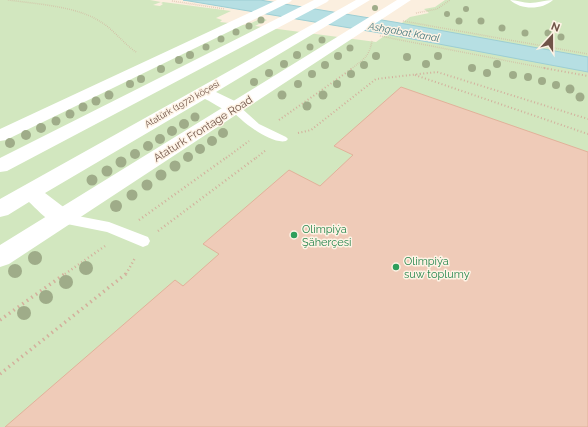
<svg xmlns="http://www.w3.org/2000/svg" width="588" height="427" font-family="Raleway,sans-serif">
  <rect width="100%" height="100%" fill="#fbefdf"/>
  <path fill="#d2e7bf" d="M0,0H150L161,2L153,5L160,6L163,4L161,3L163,2L231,11L216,18L222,20L220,22L247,25L262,18L267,20L255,26L376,42L410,17L429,13L424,9L435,7L445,0H588V427H0Z"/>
  <path fill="#b6dfe3" stroke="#9cced4" d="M183,0H260L394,22L588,57V72L380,33Z"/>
  <path fill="#efcbb8" stroke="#e1b19a" d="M401,87L588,152V427H5L175,280L183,286L219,254L203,244L289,170L320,186L353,155L334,146Z"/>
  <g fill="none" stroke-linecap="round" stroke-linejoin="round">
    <path stroke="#d3af9c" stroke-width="1.5" stroke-dasharray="0.5 1.5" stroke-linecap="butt" d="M8,0C36,4 77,6 101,22C114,30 123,43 136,52
      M172,1L225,9
      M416,13L437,9L450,0
      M403,21L588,54
      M380,36L549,69
      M351,69C364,59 369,57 372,41"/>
    <path stroke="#d3af9c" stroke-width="2" stroke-dasharray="1 2.5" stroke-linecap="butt" d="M544,68L588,76
      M415,75L588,134
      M279,120L353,68
      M298,133L311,130L376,79L437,72L588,119
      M226,158L249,141
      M256,158L266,150"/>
    <path stroke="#d3af9c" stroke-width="2.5" stroke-dasharray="1 3" stroke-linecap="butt" d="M139,220L227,157
      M158,231L257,157
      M65,274L105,246
      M126,274L135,258"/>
    <path stroke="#d3af9c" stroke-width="3.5" stroke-dasharray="1.5 4" stroke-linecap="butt" d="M0,320L66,273
      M0,374L127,273"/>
    <path fill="#fff" fill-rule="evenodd" d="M510,0C517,0 523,3 530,3C538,3 545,0 553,0C542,10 521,10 510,0Z
      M235,105L239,106L259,124L286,137L288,139L286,141C271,145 239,120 230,108Z
      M62,213L109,222L148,237L150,241L148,245L143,247L107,232L57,222L55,218L57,214Z"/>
    <path fill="#fff" fill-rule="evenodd" d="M277,0H292L290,2L6,140L0,141V129Z
      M397,0H411L9,264L0,267V245Z"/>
    <path fill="#fff" fill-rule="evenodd" d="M314,0H329L327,2L7,171L0,172V158Z
      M356,0H370L216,92L241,104L243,108L241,112C228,115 216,104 205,99L45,193L70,212L73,218L70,224C53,229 41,213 29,202L8,215L0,217V199Z"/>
  </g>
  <g fill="#9fac89">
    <circle cx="375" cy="8" r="3"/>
    <circle cx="466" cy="9" r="3"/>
    <circle cx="447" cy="14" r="3"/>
    <circle cx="261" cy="20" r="3.5"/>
    <circle cx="459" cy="21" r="3.5"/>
    <circle cx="481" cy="21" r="3.5"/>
    <circle cx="249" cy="26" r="3.5"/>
    <circle cx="502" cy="28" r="3.5"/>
    <circle cx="236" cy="32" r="3.5"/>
    <circle cx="525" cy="33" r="3.5"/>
    <circle cx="548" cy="33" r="3.5"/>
    <circle cx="561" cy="37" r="3.5"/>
    <circle cx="221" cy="39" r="3.5"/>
    <circle cx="322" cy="40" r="3.5"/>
    <circle cx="206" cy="47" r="3.5"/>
    <circle cx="310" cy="47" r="3.5"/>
    <circle cx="350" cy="48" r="3.5"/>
    <circle cx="190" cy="55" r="4"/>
    <circle cx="297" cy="55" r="4"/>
    <circle cx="338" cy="56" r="4"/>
    <circle cx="376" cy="56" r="4"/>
    <circle cx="438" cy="56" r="4"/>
    <circle cx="407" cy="57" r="4"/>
    <circle cx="179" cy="60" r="4"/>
    <circle cx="284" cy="64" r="4"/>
    <circle cx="426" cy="64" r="4"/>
    <circle cx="497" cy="64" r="4"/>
    <circle cx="325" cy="65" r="4"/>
    <circle cx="364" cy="65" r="4"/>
    <circle cx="472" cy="68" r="4"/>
    <circle cx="161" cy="69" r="4"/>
    <circle cx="269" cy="73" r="4"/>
    <circle cx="487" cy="73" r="4"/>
    <circle cx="312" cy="74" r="4"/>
    <circle cx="351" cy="74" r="4"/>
    <circle cx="513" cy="75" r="4"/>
    <circle cx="528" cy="77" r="4"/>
    <circle cx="141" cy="79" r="4"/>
    <circle cx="542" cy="81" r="4"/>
    <circle cx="254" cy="82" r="4"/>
    <circle cx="130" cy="84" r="4"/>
    <circle cx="298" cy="84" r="4"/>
    <circle cx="337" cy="84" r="4"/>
    <circle cx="556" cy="85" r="4"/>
    <circle cx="570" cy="89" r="4.5"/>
    <circle cx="109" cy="95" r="4.5"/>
    <circle cx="282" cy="95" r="4.5"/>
    <circle cx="323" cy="95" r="4.5"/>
    <circle cx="580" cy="97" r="4.5"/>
    <circle cx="96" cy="101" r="4.5"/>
    <circle cx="307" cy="106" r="4.5"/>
    <circle cx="83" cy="107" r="4.5"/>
    <circle cx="70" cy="114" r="4.5"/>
    <circle cx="195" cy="117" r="4.5"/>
    <circle cx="56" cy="121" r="4.5"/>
    <circle cx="184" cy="124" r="5"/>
    <circle cx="41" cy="128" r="5"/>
    <circle cx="172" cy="131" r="5"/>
    <circle cx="223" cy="133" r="5"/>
    <circle cx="26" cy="135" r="5"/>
    <circle cx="160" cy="139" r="5"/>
    <circle cx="212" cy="141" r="5"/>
    <circle cx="10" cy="143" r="5"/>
    <circle cx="148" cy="146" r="5"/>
    <circle cx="200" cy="149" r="5"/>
    <circle cx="135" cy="154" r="5"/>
    <circle cx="188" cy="157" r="5"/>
    <circle cx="121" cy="162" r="5.5"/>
    <circle cx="175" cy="166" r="5.5"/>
    <circle cx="107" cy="171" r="5.5"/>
    <circle cx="161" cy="175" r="5.5"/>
    <circle cx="92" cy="180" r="5.5"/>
    <circle cx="147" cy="185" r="5.5"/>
    <circle cx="132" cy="195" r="5.5"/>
    <circle cx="116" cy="206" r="6"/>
    <circle cx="35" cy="258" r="7"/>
    <circle cx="86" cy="268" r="7"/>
    <circle cx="15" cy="271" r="7"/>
    <circle cx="66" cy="282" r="7"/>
    <circle cx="46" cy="297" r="7"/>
    <circle cx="24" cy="313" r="7"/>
  </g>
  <g fill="#2e9e5b" stroke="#fef3e5" stroke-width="1.5">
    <circle cx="294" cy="235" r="4"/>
    <circle cx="396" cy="267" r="4"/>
  </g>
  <g text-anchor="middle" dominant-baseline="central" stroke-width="3" stroke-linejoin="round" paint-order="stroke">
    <g font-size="9" fill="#705448" stroke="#fef3e5">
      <text transform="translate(182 104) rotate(-30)">Atatürk (1972) köçesi</text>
    </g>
    <g font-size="10" font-style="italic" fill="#40767c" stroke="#fef3e5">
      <text transform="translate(404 32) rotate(10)">Ashgabat Kanal</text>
    </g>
    <g font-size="11" fill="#705448" stroke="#fef3e5">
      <text transform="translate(203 129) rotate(-32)">Ataturk Frontage Road</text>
    </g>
    <g font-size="11" fill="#27864d" stroke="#fef3e5" text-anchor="start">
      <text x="302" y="229">Olimpiýa<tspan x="302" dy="13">Şäherçesi</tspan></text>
      <text x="404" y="261">Olimpiýa<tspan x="404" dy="13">suw toplumy</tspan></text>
    </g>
  </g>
  <g transform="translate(552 36) rotate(21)" stroke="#fef3e5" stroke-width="3" paint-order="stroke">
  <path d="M0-3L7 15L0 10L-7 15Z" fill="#705448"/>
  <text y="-6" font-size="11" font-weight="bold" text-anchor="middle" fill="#705448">N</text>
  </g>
</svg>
